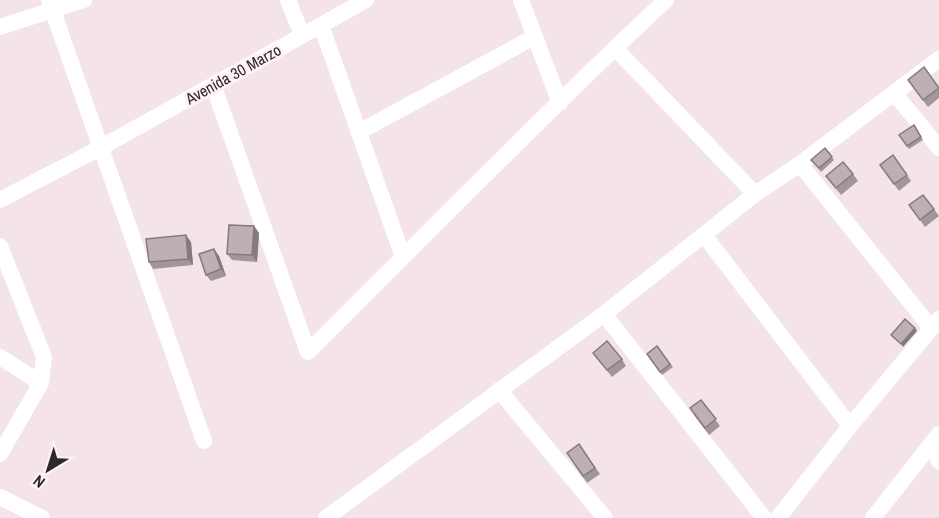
<svg xmlns="http://www.w3.org/2000/svg" width="939" height="518" font-family="'Archivo Narrow',sans-serif">
  <rect width="100%" height="100%" fill="#f4e4ea"/>
  <g fill="none" stroke-linecap="round" stroke-linejoin="round">
    <path stroke="#fff" stroke-width="16" d="M49,0L204,441
      M288,0L302,35
      M521,0L560,103
      M321,25L403,257
      M0,27L84,0
      M615,48L755,194
      M213,85L308,352C427,234 544,114 666,0
      M895,94L939,148
      M359,132L534,37
      M800,164L931,328
      M0,200L100,148L366,0
      M704,235L850,426
      M0,246L44,357L41,383L0,454
      M604,314L764,518
      M0,357L41,383
      M499,390L605,518
      M933,442L939,461
      M0,497L42,518
      M326,518L604,314L755,194L800,164L939,59
      M778,518L850,426L939,319
      M873,518L939,434"/>
  </g>
  <path fill="#a3969b" d="M912,86L939,87V98L928,107Z
    M914,125L923,140L909,149L899,135Z
    M825,148L834,160L821,172L814,163Z
    M893,155L911,181L899,191L880,165Z
    M853,174L858,181L841,195L826,176Z
    M909,205L934,209L939,216L925,227Z
    M254,226L259,233L257,262L232,260L227,254Z
    M191,242L193,265L153,269L149,262Z
    M219,256L226,276L211,281L206,275Z
    M657,346L673,367L662,375L647,354Z
    M593,353L622,359L626,366L612,377Z
    M701,400L720,426L709,435L694,415Z
    M579,444L600,474L587,483L567,453Z"/>
  <path fill="#857a7e" d="M254,226L259,233L257,262L252,255Z
    M186,235L191,242L193,265L188,259Z
    M214,249L219,256L226,276L221,269Z
    M915,328L917,331L903,347L901,344Z"/>
  <path fill="#beafb4" stroke="#857a7e" stroke-width="1.5" d="M924,67L939,88L923,100L908,80Z
    M914,125L921,137L907,146L899,135Z
    M825,148L832,157L819,168L811,160Z
    M893,155L907,175L894,184L880,165Z
    M843,162L853,174L836,188L826,176Z
    M923,195L934,209L920,220L909,205Z
    M229,225L254,226L252,255L227,254Z
    M186,235L188,259L149,262L146,239Z
    M214,249L221,269L206,275L199,254Z
    M905,319L915,328L901,344L891,335Z
    M607,341L622,359L607,370L593,353Z
    M657,346L670,364L660,372L647,354Z
    M701,400L716,419L705,428L690,408Z
    M579,444L595,468L583,476L567,453Z"/>
  <g text-anchor="middle" dominant-baseline="central" stroke-width="6" stroke-linejoin="round" paint-order="stroke">
    <g font-size="16" fill="#2e282a" stroke="#fff2f7">
      <text transform="translate(233 74) rotate(-29)">Avenida 30 Marzo</text>
    </g>
  </g>
  <g transform="translate(48 470) rotate(218)" stroke="#fff2f7" stroke-width="4.5" paint-order="stroke">
  <path d="M0-4.5L10 22L0 15L-10 22Z" fill="#2e282a"/>
  <text y="-9" font-size="16" font-weight="bold" text-anchor="middle" fill="#2e282a">N</text>
  </g>
</svg>
